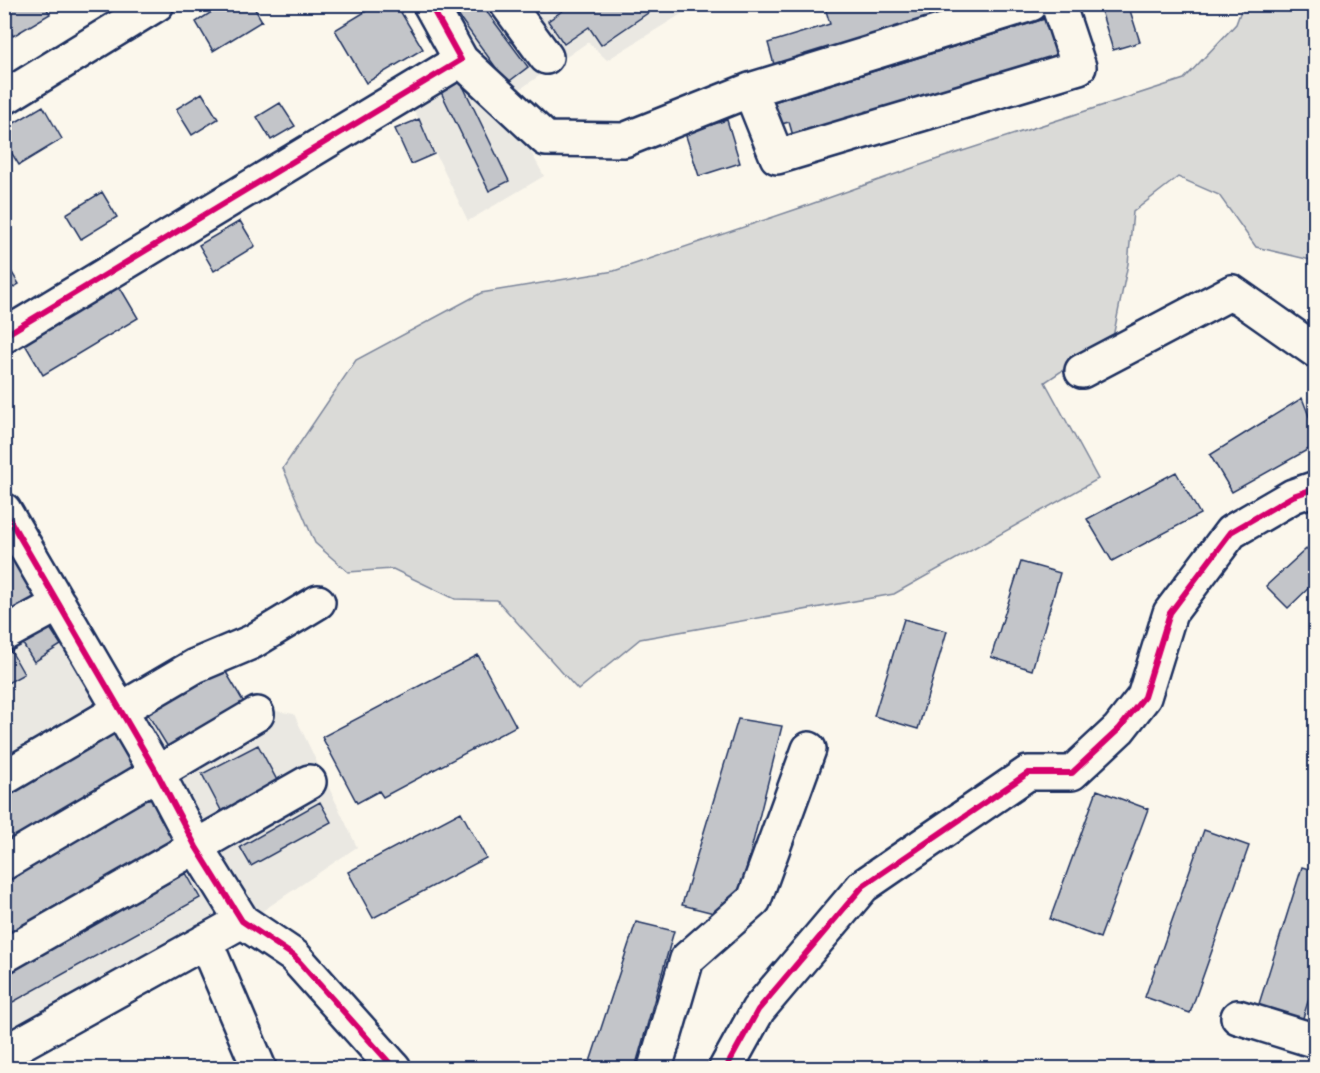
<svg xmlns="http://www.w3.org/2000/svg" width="1320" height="1073" font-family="Caveat,sans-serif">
  <rect width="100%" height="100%" fill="#fbf7ec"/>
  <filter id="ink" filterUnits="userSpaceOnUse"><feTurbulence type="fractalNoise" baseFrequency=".0167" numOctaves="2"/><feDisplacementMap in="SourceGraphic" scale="12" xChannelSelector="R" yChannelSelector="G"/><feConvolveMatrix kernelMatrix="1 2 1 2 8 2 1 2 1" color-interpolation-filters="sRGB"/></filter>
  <g filter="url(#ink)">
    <path fill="#eae8e2" d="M440,5H696L607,60L588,42L503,101L544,176L468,221L419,119L408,101L473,62Z
      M36,528L126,693L223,667L246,706L294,714L357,847L196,956L5,1064V545Z"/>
    <path fill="#dadad7" stroke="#7a849a" stroke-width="1.5" d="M1243,5H1315V261L1256,247L1219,195L1178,177L1133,212L1128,264L1113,337L1045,382L1098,479L894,594L640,639L578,690L497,600L455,599L393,569L348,572L315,543L283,468L356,360L481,293L614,271L800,208L938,159L1184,79L1236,24Z"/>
    <path fill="#c3c5c9" stroke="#1b2f5e" stroke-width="1.5" d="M4,4H44L50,14L13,36L4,22Z
      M224,4H252L262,21L213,51L196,22Z
      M378,4H396L423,49L366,83L335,30Z
      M450,4H481L528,67L507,83Z
      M572,4H661L601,45L589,27L564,44L548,21Z
      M824,4H981L775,68L768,43L830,24Z
      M1099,4H1128L1140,42L1113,50Z
      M1048,18L1062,61L795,143L789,122L774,126L767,104Z
      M460,80L509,181L489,191L440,90Z
      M202,93L218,119L192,135L176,109Z
      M280,103L295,126L271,140L257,117Z
      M43,106L62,139L19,165L4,141V129Z
      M419,119L434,154L411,164L395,129Z
      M727,120L740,163L699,176L685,133Z
      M102,192L117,217L81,239L66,214Z
      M240,221L255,246L214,271L199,245Z
      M4,260L19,284L4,293Z
      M118,284L138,318L43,375L23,341Z
      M1302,398L1316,434V445L1232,492L1210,455Z
      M1176,472L1200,514L1112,561L1087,519Z
      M1316,540V581L1288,608L1266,586Z
      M15,554L39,595L4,615V560Z
      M1021,562L1060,573L1032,670L991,657Z
      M904,619L947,631L918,729L874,716Z
      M50,628L61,645L34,662L23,644Z
      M11,651L24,674L4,685V655Z
      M478,655L516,726L383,797L379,791L357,803L322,737Z
      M223,667L246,706L171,752L147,713Z
      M738,719L782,726L734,918L682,905Z
      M115,723L140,764L4,845V789Z
      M258,745L279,784L223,814L202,774Z
      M1097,790L1148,809L1100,938L1050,919Z
      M156,793L183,839L4,943V881Z
      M320,802L331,822L251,866L240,847Z
      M461,812L486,858L373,918L348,872Z
      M1204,830L1249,846L1190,1013L1145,997Z
      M1302,867L1316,871V976L1302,1021L1258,1007Z
      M186,873L200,898L4,1007V974Z
      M636,922L674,931L635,1068H588Z"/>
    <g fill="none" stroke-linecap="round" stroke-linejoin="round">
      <g stroke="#1b2f5e" stroke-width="38">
        <path id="minor" d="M430,4L461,60L546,139L624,140L750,90L1031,4
          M507,4L546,57
          M750,90L777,157L1079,67L1058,4
          M4,98L157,4
          M4,336L461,60
          M1082,371L1232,292L1316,351
          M4,510L157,773L196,847L242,921L294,956L394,1068
          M4,634L59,604
          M4,778L195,666L252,642L318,602
          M4,863L257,714
          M205,941L259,1068
          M4,956L309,782
          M1238,1017L1316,1041
          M4,1053L242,921
          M655,1068L687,959L754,900L809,749
          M726,1068L758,1010L863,886L1028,773H1072L1119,729L1144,697L1170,613L1231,532L1293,496L1316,488"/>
      </g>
      <use href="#minor" stroke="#fbf7ec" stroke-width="33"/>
      <g stroke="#fbf7ec" stroke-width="10">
        <path id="cycleway" d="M4,336L461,60L430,4
          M4,510L157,773L196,847L242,921L294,956L394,1068
          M726,1068L758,1010L863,886L1028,773H1072L1119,729L1144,697L1170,613L1231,532L1293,496L1316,488"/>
      </g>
      <use href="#cycleway" stroke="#d6006c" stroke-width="6"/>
    </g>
  </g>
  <rect width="1320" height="1073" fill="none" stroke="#fbf7ec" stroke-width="24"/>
  <rect x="12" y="12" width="1296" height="1049" fill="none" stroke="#1b2f5e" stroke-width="2" filter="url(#ink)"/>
</svg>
